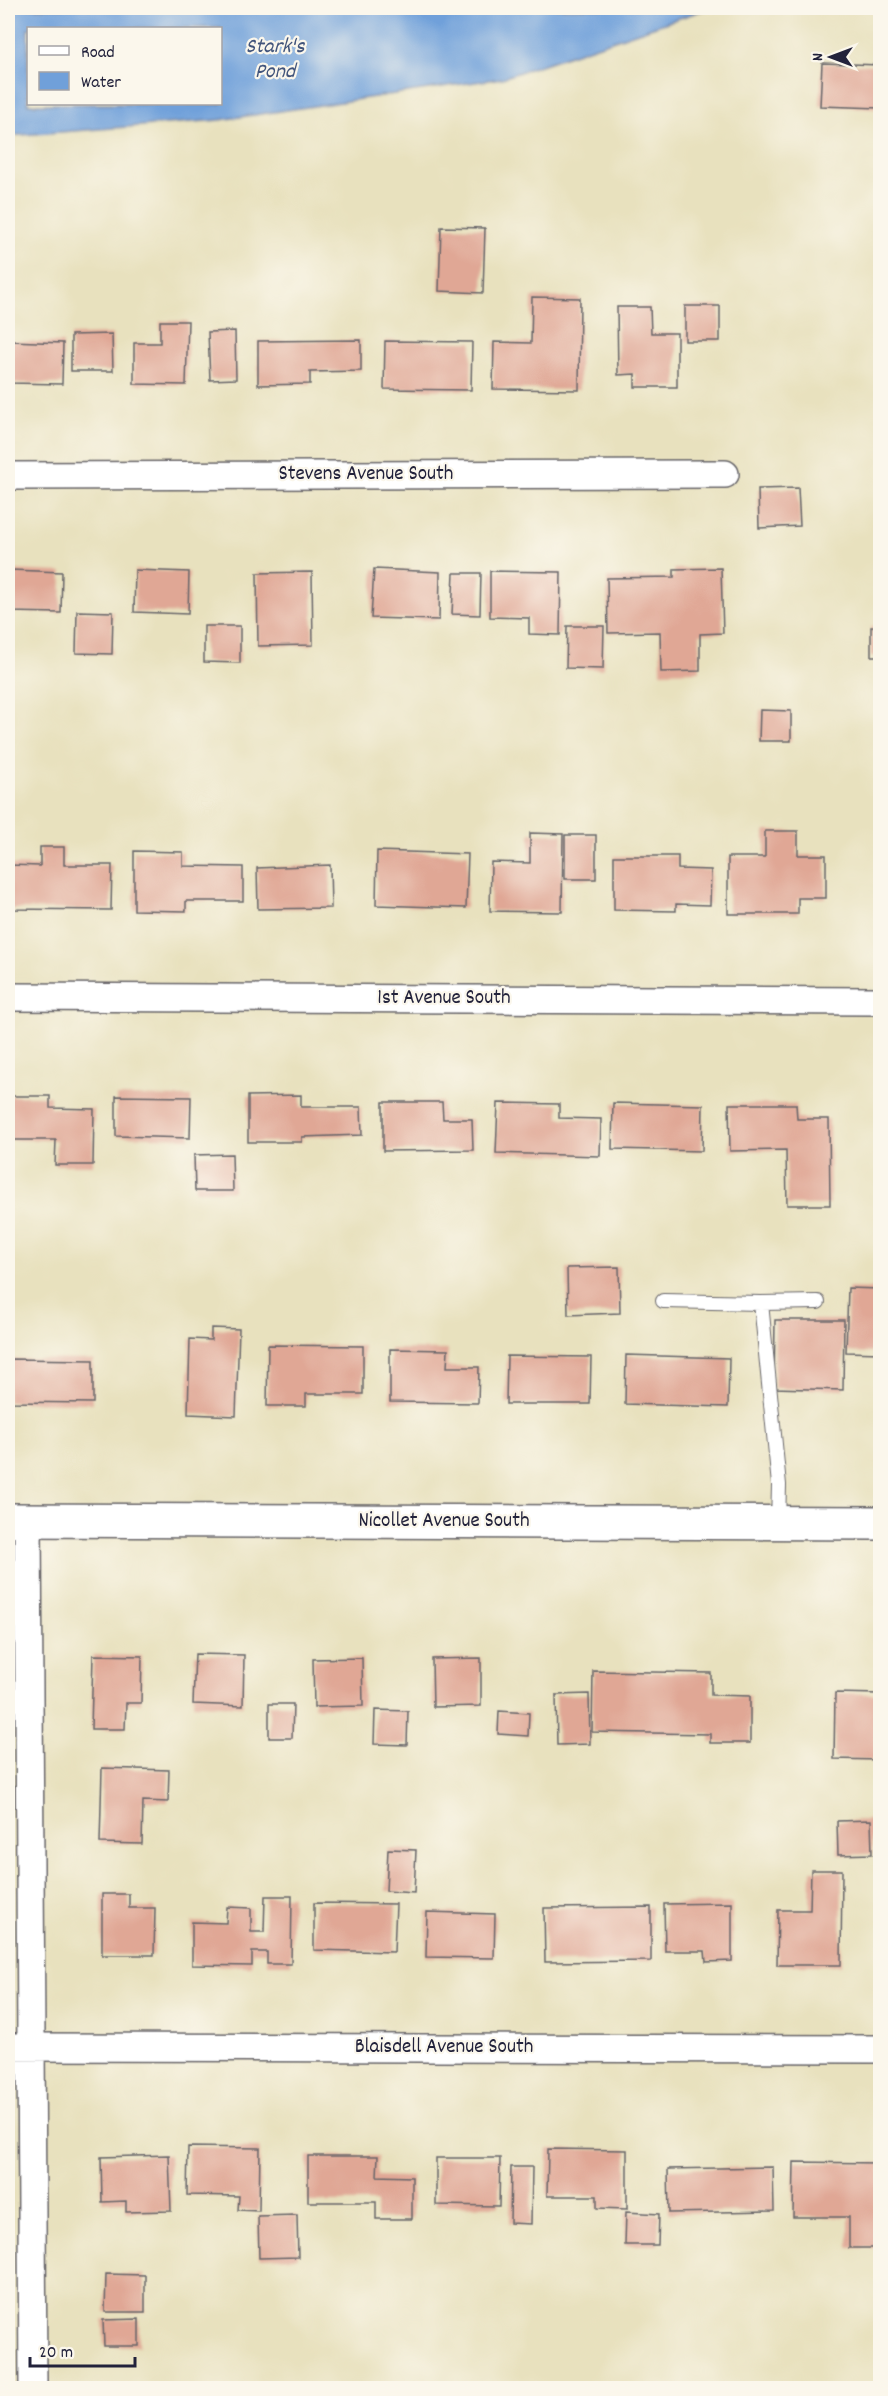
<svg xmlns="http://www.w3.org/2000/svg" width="888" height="2396" font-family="Dekko,sans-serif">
  <rect width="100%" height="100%" fill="#fbf7ec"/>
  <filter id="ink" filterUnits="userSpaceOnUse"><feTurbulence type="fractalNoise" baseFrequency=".0167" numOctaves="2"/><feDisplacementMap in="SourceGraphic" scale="12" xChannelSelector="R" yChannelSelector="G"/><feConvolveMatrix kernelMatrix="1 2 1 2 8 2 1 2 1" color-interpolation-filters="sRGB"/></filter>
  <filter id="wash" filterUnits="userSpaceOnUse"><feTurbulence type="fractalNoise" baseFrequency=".008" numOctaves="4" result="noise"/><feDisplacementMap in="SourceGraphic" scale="24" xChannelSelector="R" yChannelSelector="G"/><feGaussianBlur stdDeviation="1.35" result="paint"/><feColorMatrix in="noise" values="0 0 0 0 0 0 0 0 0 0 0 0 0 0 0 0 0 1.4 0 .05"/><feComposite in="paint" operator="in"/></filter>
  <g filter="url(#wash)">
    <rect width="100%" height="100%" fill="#e8e1be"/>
    <path fill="#70a0da" stroke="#49618a" stroke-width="1.5" fill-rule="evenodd" d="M8,8H709L502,78L220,120L8,136ZM28,28H220V104H28Z"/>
    <g id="blocks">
      <path fill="#e0a795" d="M822,63L880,65V108L820,106Z
        M441,227L485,228L483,293L439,291Z
        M532,297L580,298L579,390L493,389L494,342L531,343Z
        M685,306H720V341H685Z
        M617,307H650L651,333H677V387H635V374L618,375Z
        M160,321H188L186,385L134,384V343H160Z
        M235,331L236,379L210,380L208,332Z
        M112,334L113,371H71V335Z
        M361,340V371L310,372V384L258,385V341Z
        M10,341L63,343L62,384L9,383Z
        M385,341L472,342L471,390L384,389Z
        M798,488L800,526L759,528L758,489Z
        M721,568L723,633L700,634V671L661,672L660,632L608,633L607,578L674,577V569Z
        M374,569L440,572L439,620L371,618Z
        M10,570L62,572L61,613L9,612Z
        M135,570L189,572L188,614L134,612Z
        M490,571L561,572L560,635L529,634V618L490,617Z
        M312,572L313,645L258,646L257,573Z
        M454,573H481L480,615L452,614Z
        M77,611L113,612L112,654L76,653Z
        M204,626H240V663L204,662Z
        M567,626H604L603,669L566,668Z
        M871,627H880V656H871Z
        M760,710L791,711V741H759Z
        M765,831H798V855H826V898H798V914H728V857H765Z
        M530,833L563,834L562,912L490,911L491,862L530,863Z
        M565,835H596V879H565Z
        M40,847H64V865H112L111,910L9,909V865L40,866Z
        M134,851L183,852V866L243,867V901H186V911L134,910Z
        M377,851L468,854L466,908L376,905Z
        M614,856H678V869L711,870L710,905L676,904V911L614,910Z
        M330,865L331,908L258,909L257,868Z
        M301,1095V1107H361L362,1135L302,1137V1142H248V1096Z
        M8,1096H50V1108L94,1109L93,1165H55L56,1140H8Z
        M116,1096L191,1097L190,1138L116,1136Z
        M383,1102H442L443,1119H472L473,1150L383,1151Z
        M498,1103L559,1104V1118L601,1119L600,1156L496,1153Z
        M613,1103L703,1105L702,1151L612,1149Z
        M729,1104H796L797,1119H829L830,1205H787L786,1150L730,1151Z
        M232,1154L233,1191H195L194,1155Z
        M619,1267L620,1313L568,1315L567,1268Z
        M848,1288L880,1289V1353L846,1352Z
        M775,1320H844L843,1390L774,1388Z
        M211,1328L239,1329L236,1416L188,1414L190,1339L211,1340Z
        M268,1345L363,1346V1394H306V1406H267Z
        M390,1349L448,1350L447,1367H479L478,1403L390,1402Z
        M626,1355L729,1358L728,1407L625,1404Z
        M507,1356L591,1357L590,1404H506Z
        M8,1359L93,1360V1403L8,1402Z
        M195,1654L244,1655L243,1706L193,1704Z
        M93,1655L142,1656L141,1703H126L125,1729H91Z
        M362,1658L363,1706L314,1707L313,1659Z
        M481,1658V1706L433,1707L432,1659Z
        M593,1671L711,1673V1695L750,1696V1743H710V1734L592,1732Z
        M835,1693L880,1694V1760L834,1759Z
        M589,1694L590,1744L557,1745L556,1695Z
        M269,1704H293L292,1738H269Z
        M375,1710L408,1711L407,1745L374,1744Z
        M499,1711L529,1713L528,1736L498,1734Z
        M102,1768L169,1770L168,1802L143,1801L142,1844L100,1843Z
        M871,1820L872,1854L838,1855L837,1821Z
        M388,1849L416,1850L414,1893L386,1891Z
        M811,1870H842L841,1965H777L778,1910H810Z
        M102,1894H129V1908H155L154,1955H102Z
        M265,1896H292L291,1964H267V1952H252V1966L192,1965V1922L226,1923L227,1907L251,1908V1932H264Z
        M314,1903L396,1904L394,1952L314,1950Z
        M732,1903V1961L706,1962L705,1951H665L664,1904Z
        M651,1907V1961L545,1962L544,1908Z
        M427,1912L495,1914L494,1958L426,1957Z
        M188,2147L260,2148L259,2211L238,2210L239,2196L187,2195Z
        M548,2149L627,2150V2209L597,2208V2196H547Z
        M169,2155L171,2211L126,2212V2201L102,2202L101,2157Z
        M308,2156H378L377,2176L412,2177V2219H376V2202H308Z
        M436,2158H500L499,2206L436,2205Z
        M794,2162L880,2163V2248H849V2217H793Z
        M511,2167H532L531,2224L510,2223Z
        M773,2167L774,2211L669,2213L668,2169Z
        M626,2212L659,2214L658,2245H625Z
        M297,2215L298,2257L259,2258L258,2216Z
        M106,2274L145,2275V2312H105Z
        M139,2319V2346H104L103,2320Z"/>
    </g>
  </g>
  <g filter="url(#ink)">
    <use href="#blocks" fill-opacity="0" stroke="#676569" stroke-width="1.5"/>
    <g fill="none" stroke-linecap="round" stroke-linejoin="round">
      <g stroke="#676569" stroke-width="16">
        <path id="lane" d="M663,1301L761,1303L779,1485L778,1523
          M761,1303L818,1302"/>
      </g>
      <g stroke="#676569" stroke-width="30">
        <path id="street" d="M8,476L725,474
          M8,997L880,1001
          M28,1521L33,2388
          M8,2047L880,2049"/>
      </g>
      <g stroke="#676569" stroke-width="36">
        <path id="secondary" d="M8,1520L880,1523"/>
      </g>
      <use href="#lane" stroke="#fff" stroke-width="14"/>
      <use href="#street" stroke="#fff" stroke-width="27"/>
      <use href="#secondary" stroke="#fff" stroke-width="33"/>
    </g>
  </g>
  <g text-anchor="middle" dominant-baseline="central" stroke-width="4.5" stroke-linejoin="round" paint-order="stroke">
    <g font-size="21" fill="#22223b" stroke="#fbf7ec">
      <text x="366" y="475">Stevens Avenue South</text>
      <text x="444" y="999">1st Avenue South</text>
      <text x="444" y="1522">Nicollet Avenue South</text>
      <text x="444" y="2048">Blaisdell Avenue South</text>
    </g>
    <g font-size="22" font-style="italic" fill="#41547b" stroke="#fbf7ec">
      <text x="275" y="47">Stark's<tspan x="275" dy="25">Pond</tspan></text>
    </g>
  </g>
  <rect width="888" height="2396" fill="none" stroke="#fbf7ec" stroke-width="30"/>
  <rect x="27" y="27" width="195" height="78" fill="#fbf7ec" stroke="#a4a2a5" stroke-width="1.5"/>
  <rect x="39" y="46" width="30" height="9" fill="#ffffff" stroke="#a4a2a5" stroke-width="1.5"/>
  <text x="81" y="57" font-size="18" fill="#22223b">Road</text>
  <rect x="39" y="72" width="30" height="18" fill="#70a0da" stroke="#a4a2a5" stroke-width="1.5"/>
  <text x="81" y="87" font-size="18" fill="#22223b">Water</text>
  <g transform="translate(831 57) rotate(270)" stroke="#fbf7ec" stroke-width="4.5" paint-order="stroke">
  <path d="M0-4.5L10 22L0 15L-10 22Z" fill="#22223b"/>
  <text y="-9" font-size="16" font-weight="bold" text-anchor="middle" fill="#22223b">N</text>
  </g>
  <path d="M30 2357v9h105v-9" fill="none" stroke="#22223b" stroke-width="3"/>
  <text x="39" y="2357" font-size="18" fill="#22223b" stroke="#fbf7ec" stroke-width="4.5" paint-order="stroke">20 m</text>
</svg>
